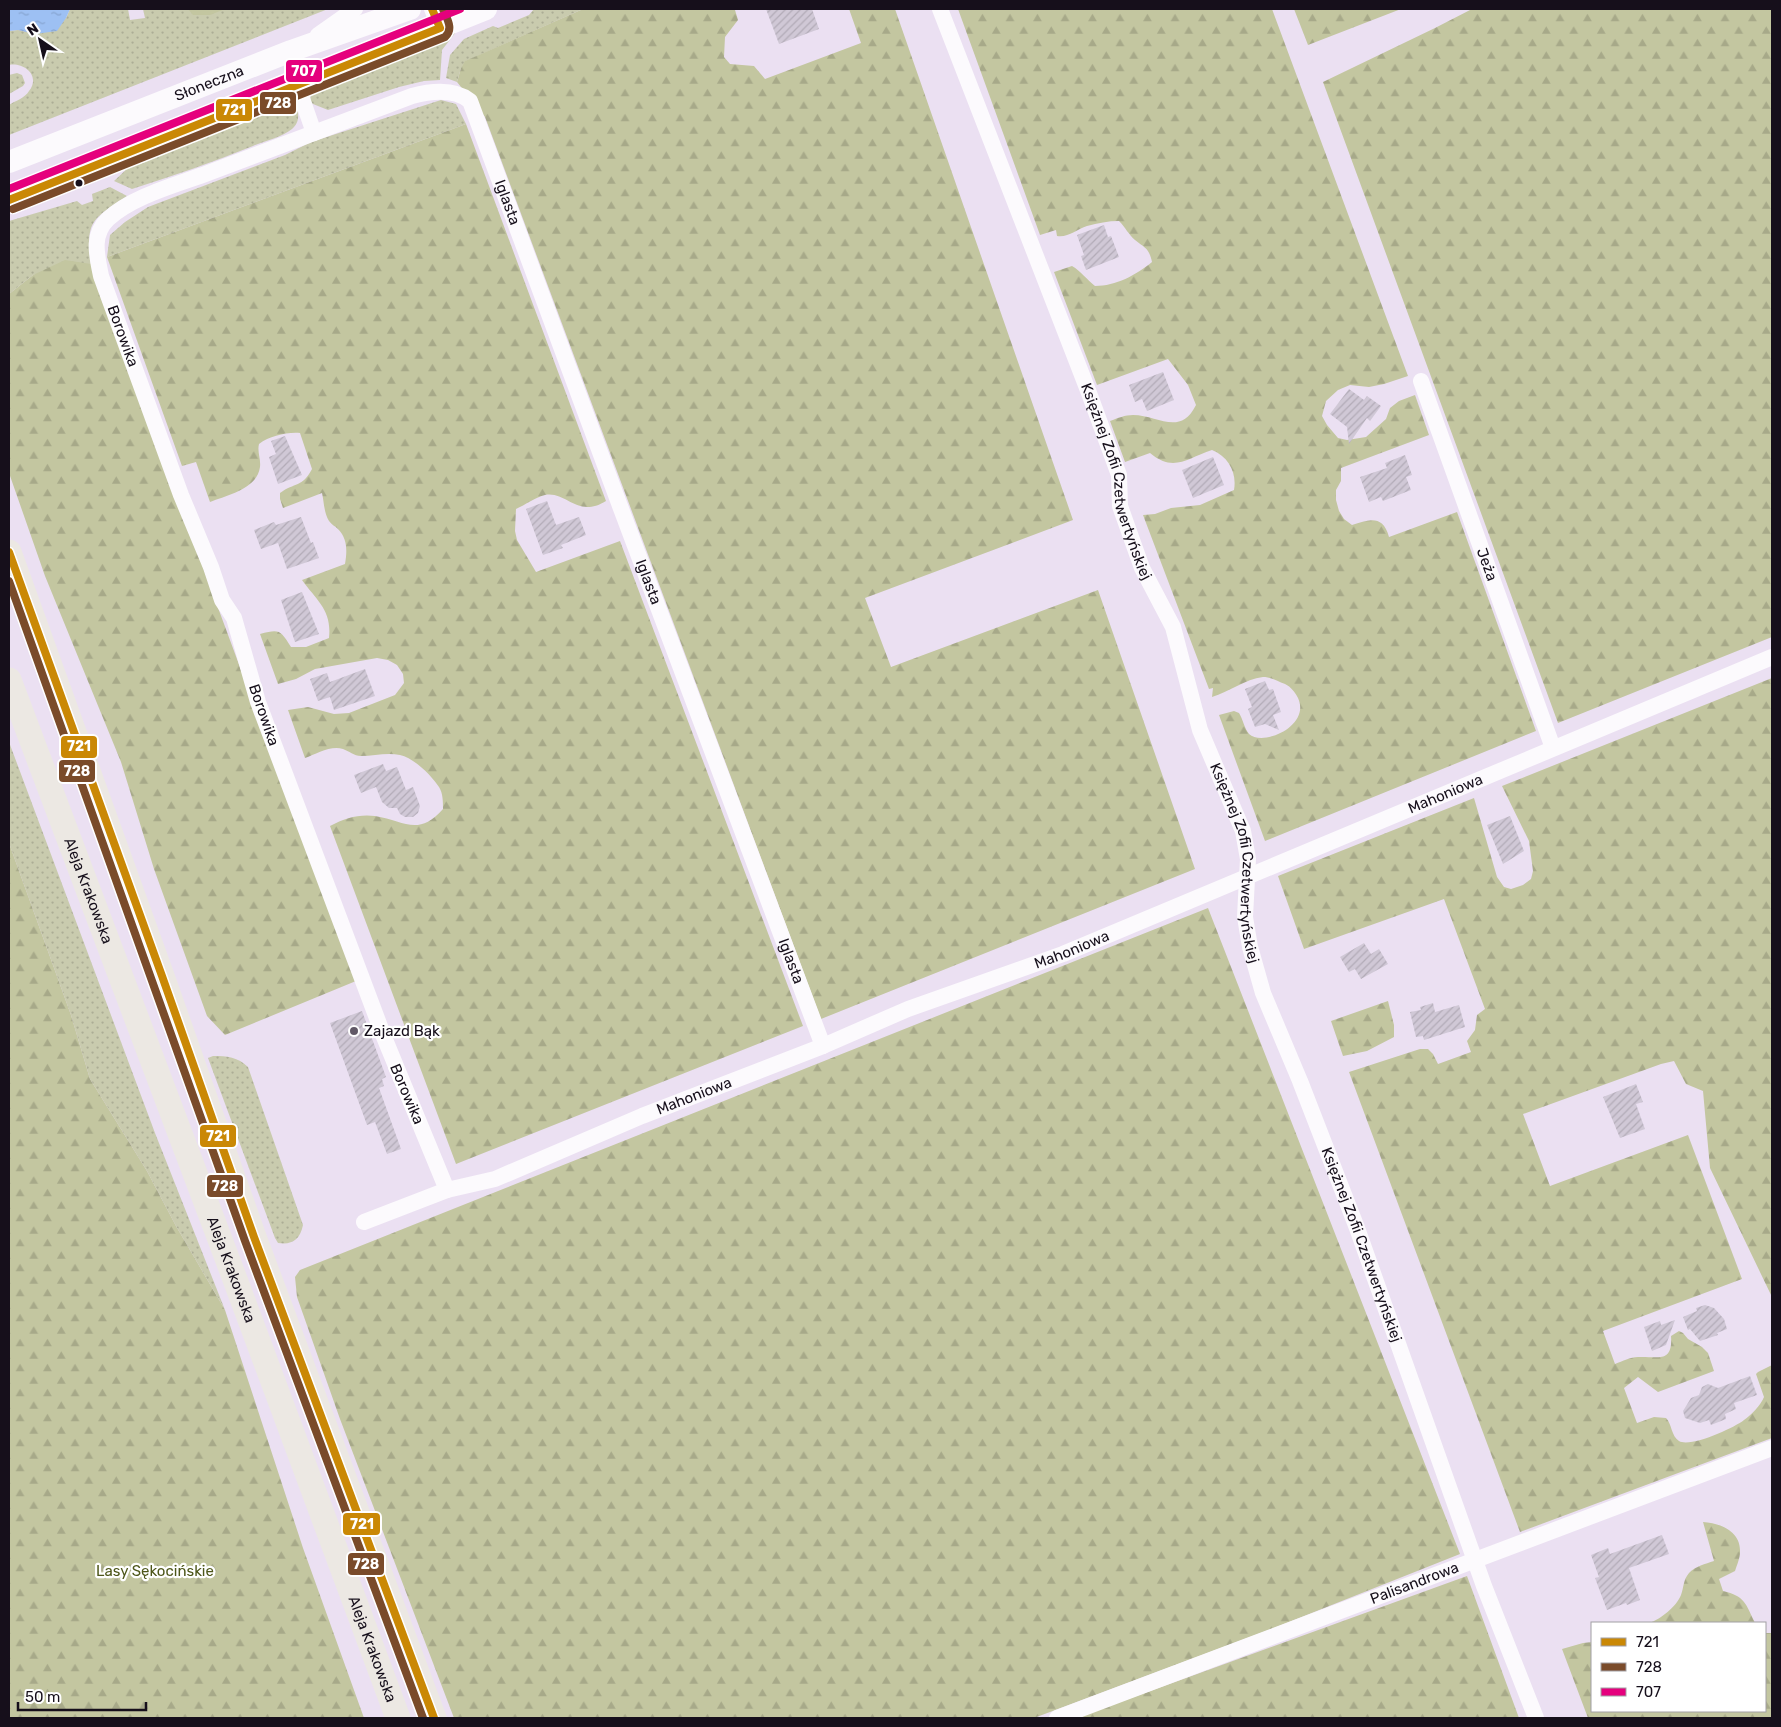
<svg xmlns="http://www.w3.org/2000/svg" width="1781" height="1727" font-family="Rubik,sans-serif">
  <defs>
    <pattern id="grass-dots" width="8" height="8" patternUnits="userSpaceOnUse" patternTransform="scale(1.25)"><rect width="8" height="8" fill="#c9cbae"/><path d="M2 2h.1M6 6h.1" fill="none" stroke="#acad95" stroke-width="1.8" stroke-linecap="round"/></pattern>
    <pattern id="forest-firs" width="22" height="20" patternUnits="userSpaceOnUse" patternTransform="scale(1.25)"><rect width="22" height="20" fill="#c3c6a0"/><path d="M5 1l3.5 6h-7zM16 11l3.5 6h-7z" fill="#a7a989"/></pattern>
    <pattern id="water-ripples" width="26" height="14" patternUnits="userSpaceOnUse" patternTransform="scale(1.25)"><rect width="26" height="14" fill="#9dc0f3"/><path d="M2 4q2-2 4 0t4 0M15 11q2-2 4 0t4 0" fill="none" stroke="#86a4d0"/></pattern>
    <pattern id="building-hatch" width="6" height="6" patternUnits="userSpaceOnUse" patternTransform="scale(1.25)"><rect width="6" height="6" fill="#d0c8d6"/><path d="M-1 1l2-2M0 6l6-6M5 7l2-2" fill="none" stroke="#b2abb7"/></pattern>
  </defs>
  <rect width="100%" height="100%" fill="#ebe0f2"/>
  <path fill="url(#grass-dots)" d="M70,9H128L130,20L145,18L143,9H328L9,135V105C15,101 25,98 29,91C41,76 24,62 9,65V31L18,30L35,34L66,18Z
    M534,9H583L466,61L461,68L457,82L446,78L450,55L464,39L493,26L498,28L529,15Z
    M456,32L442,50L440,80L424,81L399,87L328,110L313,104L310,101L311,93L316,90Z
    M17,73L22,75L25,83L23,86L9,94V75Z
    M441,100L456,104L466,124L107,257L110,235L125,222L148,207L285,155L311,142Z
    M289,103L297,108C299,116 299,123 292,129C282,137 265,141 253,146C213,162 173,176 132,189L114,181L130,166L140,161Z
    M110,187L127,196C93,219 85,220 91,264L33,275L9,294V221L77,201L82,205L93,201L92,194Z
    M9,742L155,1133L225,1310L176,1226L147,1171L90,1079L71,1015L9,843Z
    M213,1056C227,1056 238,1057 248,1067L303,1225C300,1240 292,1245 278,1243L275,1238L208,1058Z"/>
  <path fill="url(#forest-firs)" d="M188,9H225L210,15H193Z
    M583,9H738L735,10L738,20L725,37L724,57L730,64L754,66L765,79L861,43L849,9H895L1073,520L865,598L891,667L1098,590L1195,869L821,1019L485,117L457,82L461,68L465,61Z
    M958,9H1272L1408,376L1384,384L1369,387L1350,385L1338,390L1326,401L1322,416L1327,425L1338,438L1347,440L1366,437L1386,419L1390,408L1399,401L1415,395L1429,435L1341,468V481L1336,490V500L1339,511L1344,519L1352,525C1370,519 1383,515 1389,537L1457,512L1536,731L1265,841L1219,715L1234,711L1239,713C1243,719 1244,728 1249,734C1263,747 1311,726 1298,698C1295,692 1291,687 1285,684C1277,681 1271,677 1263,677C1245,679 1229,692 1212,697L1213,688L1209,689L1143,515L1155,514L1171,508L1200,505L1234,490C1237,473 1229,457 1212,450C1187,458 1174,473 1150,453L1125,462L1110,421C1118,418 1125,415 1133,415C1158,415 1180,437 1196,405L1188,385L1168,359L1097,385L1054,272L1072,266C1081,271 1087,280 1095,286C1116,286 1136,275 1152,262C1149,248 1145,248 1135,240C1129,235 1125,227 1119,221C1108,221 1098,223 1087,226C1077,229 1068,238 1057,236L1056,230L1040,235Z
    M1294,9H1401L1308,45Z
    M1472,9H1772V637L1558,723L1323,82L1435,28Z
    M466,124L606,501C577,519 567,491 545,495C536,497 525,505 516,509L515,531L517,540L536,572L620,541L803,1026L456,1164L330,826C345,818 359,814 375,816C405,821 418,837 443,809C443,802 443,793 439,787C431,775 414,758 400,755C387,752 374,756 361,756C354,756 349,751 343,749C331,745 316,754 305,758L288,710L308,707L334,714L349,713L395,695L404,683L403,674L397,665L388,660L377,658L315,669L296,679L278,684L260,634C280,629 280,630 291,647H306L329,638C332,610 317,601 302,580L345,564C347,552 348,539 338,529C335,526 332,525 329,521C324,513 324,502 322,493L283,508L280,499V493C295,482 302,488 312,469L300,433C286,432 270,436 259,444C257,452 261,459 260,467C257,489 228,495 210,502L196,462L182,466L107,257Z
    M65,260L91,264L356,981L225,1035L207,1016L154,869L121,762L45,576L9,473V294L33,275Z
    M1772,678V1297L1710,1168L1703,1091L1686,1084L1674,1061L1661,1064L1523,1114L1550,1186L1688,1135L1742,1279L1603,1331L1615,1364C1623,1361 1630,1357 1638,1357C1657,1356 1673,1364 1671,1336L1679,1331L1683,1333L1688,1339L1702,1347L1708,1353L1714,1371L1658,1392L1638,1377L1624,1388L1637,1423L1654,1417L1666,1418C1672,1424 1671,1436 1679,1441C1690,1448 1734,1428 1744,1420C1751,1415 1761,1405 1764,1397L1756,1374L1758,1372L1772,1365V1438L1520,1532L1349,1072L1420,1049H1428L1433,1054L1438,1064L1471,1052L1467,1041L1475,1030L1477,1015L1485,1009L1444,899L1304,949L1278,876L1474,798L1497,877L1504,887L1511,889L1523,885L1531,879L1533,871L1529,841L1502,786Z
    M9,843L71,1015L90,1079L147,1171L176,1226L225,1310L303,1548L364,1718H9Z
    M1208,908L1460,1554L1279,1626L1034,1718H454L340,1419L297,1297L295,1277L300,1270Z
    M1388,1001L1394,1025V1037L1367,1051L1343,1056L1331,1021Z
    M1703,1522C1720,1523 1741,1531 1740,1552C1740,1558 1737,1565 1735,1571L1719,1579L1723,1591C1745,1596 1746,1604 1755,1623H1649C1661,1619 1676,1607 1681,1595C1684,1587 1683,1580 1689,1573C1696,1566 1705,1564 1714,1561Z
    M1467,1576L1519,1718H1076Z
    M1765,1633H1772V1718H1588L1562,1649L1583,1643L1592,1642V1711H1765Z"/>
  <path fill="url(#water-ripples)" d="M9,9H70L66,18L57,31L35,34L18,30L9,31Z"/>
  <path fill="url(#building-hatch)" d="M766,9H812L819,29L779,44Z
    M1104,225L1108,237L1111,236L1119,257L1086,270L1081,256L1084,255L1077,235Z
    M1163,372L1174,400L1147,411L1142,399L1135,402L1129,385Z
    M1349,389L1364,400L1367,396L1381,406L1370,421L1367,418L1349,444L1347,427L1330,414Z
    M285,436L302,475L278,484L269,457L276,454L271,441Z
    M1405,455L1412,475L1406,477L1411,490L1383,501L1381,497L1369,502L1360,477L1387,468L1385,463Z
    M1213,457L1224,485L1193,498L1182,470Z
    M547,501L556,525L579,517L586,535L561,545L563,548L543,555L526,509Z
    M301,517L311,543L313,542L319,558L287,569L278,543L261,549L254,530L274,522L276,525Z
    M302,592L319,634L295,642L281,600Z
    M365,669L375,696L334,710L330,697L318,701L310,679L327,673L330,682Z
    M1265,681L1269,690L1273,689L1281,712L1273,715L1279,730L1265,724L1255,727L1248,709L1252,707L1245,689Z
    M383,764L386,771L397,767L406,790L413,787L420,806L418,813L413,817H405L400,814L397,808H389L382,802L376,787L361,793L354,775Z
    M1510,816L1524,851L1503,864L1487,825Z
    M1364,943L1371,954L1379,949L1388,964L1361,979L1355,969L1349,972L1340,957Z
    M1433,1003L1435,1012L1459,1005L1465,1027L1424,1040L1423,1036L1416,1037L1410,1012L1421,1010L1420,1007Z
    M362,1011L386,1077L382,1079L384,1086L379,1088L401,1149L387,1154L375,1122L367,1125L330,1023Z
    M1636,1084L1643,1102L1636,1104L1645,1129L1620,1138L1603,1097Z
    M1705,1305L1714,1308L1724,1319L1727,1329L1717,1333L1718,1335L1700,1341L1690,1329L1688,1330L1683,1317L1697,1311L1696,1308Z
    M1675,1320L1666,1345L1652,1351L1644,1327L1660,1321L1661,1325Z
    M1750,1376L1757,1395L1734,1403L1736,1409L1725,1414L1726,1419L1711,1425L1709,1420L1700,1423L1685,1418L1683,1411L1691,1398L1699,1395L1702,1387L1708,1384L1718,1388Z
    M1662,1535L1669,1554L1629,1568L1640,1600L1627,1605L1626,1603L1607,1610L1595,1578L1599,1577L1591,1555L1608,1548L1610,1554Z"/>
  <g fill="none" stroke-linecap="round" stroke-linejoin="round">
    <g stroke="#fcfafd" stroke-width="16">
      <path d="M432,9L440,28"/>
      <path id="s1" d="M940,9L1089,393L1119,475L1120,506L1142,568L1173,627L1200,730L1243,831L1248,859L1245,917L1250,947L1263,993L1300,1081L1357,1228L1484,1586L1536,1718"/>
      <path d="M318,35L355,9"/>
      <path d="M297,84L314,133"/>
      <path id="s2" d="M1421,381L1553,748"/>
      <path id="s3" d="M447,1190L384,1037L258,702L234,618L222,600L211,567L181,495L101,276C97,256 91,235 108,219C133,196 176,185 208,173C276,147 344,121 412,96C431,91 454,88 470,101L620,506L823,1046"/>
      <path id="s4" d="M364,1222L447,1190L495,1179L642,1116L823,1046L908,1009L1063,954L1772,657"/>
      <path id="s5" d="M1057,1718L1772,1448"/>
    </g>
    <g stroke="#fcfafd" stroke-width="22">
      <path id="s6" d="M9,162L291,51L410,9"/>
      <path d="M9,200L486,9"/>
    </g>
    <g stroke="#ece8e3" stroke-width="25">
      <path d="M9,552L162,976L254,1237L434,1718"/>
      <path id="s7" d="M9,680L236,1282L398,1718"/>
    </g>
    <g stroke="#fff" stroke-width="11">
      <path id="bus-1" d="M9,200L440,28L432,9
        M9,552L162,976L254,1237L434,1718"/>
    </g>
    <g stroke="#fff" stroke-width="11">
      <path id="bus-2" d="M13,209L445,37C454,29 447,19 443,9
        M9,581L245,1241L423,1718"/>
    </g>
    <g stroke="#fff" stroke-width="11">
      <path id="bus-3" d="M9,189L460,9"/>
    </g>
    <use href="#bus-1" stroke="#ca8805" stroke-width="8"/>
    <use href="#bus-2" stroke="#7a4b2a" stroke-width="8"/>
    <use href="#bus-3" stroke="#e5007d" stroke-width="8"/>
  </g>
  <circle fill="#160f1b" stroke="#fff" stroke-width="2" cx="79" cy="183" r="4.5"/>
  <circle fill="#615866" stroke="#fff" stroke-width="2" cx="354" cy="1031" r="5"/>
  <g text-anchor="middle" dominant-baseline="central" stroke-width="4.5" stroke-linejoin="round" paint-order="stroke">
    <g font-size="15" fill="#160f1b" stroke="#fff">
      <text stroke="none"><textPath href="#s6" startOffset="215">Słoneczna</textPath></text>
      <text stroke="none"><textPath href="#s3" startOffset="1536">Iglasta</textPath></text>
      <text transform="translate(123 336) rotate(70)">Borowika</text>
      <text stroke="none"><textPath href="#s1" startOffset="505">Księżnej Zofii Czetwertyńskiej</textPath></text>
      <text stroke="none"><textPath href="#s2" startOffset="195">Jeża</textPath></text>
      <text stroke="none"><textPath href="#s3" startOffset="1941">Iglasta</textPath></text>
      <text transform="translate(264 715) rotate(71)">Borowika</text>
      <text stroke="none"><textPath href="#s4" startOffset="1164">Mahoniowa</textPath></text>
      <text stroke="none"><textPath href="#s1" startOffset="909">Księżnej Zofii Czetwertyńskiej</textPath></text>
      <text stroke="none"><textPath href="#s7" startOffset="225">Aleja Krakowska</textPath></text>
      <text stroke="none"><textPath href="#s4" startOffset="759">Mahoniowa</textPath></text>
      <text stroke="none"><textPath href="#s3" startOffset="2346">Iglasta</textPath></text>
      <text transform="translate(407 1094) rotate(67)">Borowika</text>
      <text stroke="none"><textPath href="#s4" startOffset="354">Mahoniowa</textPath></text>
      <text stroke="none"><textPath href="#s1" startOffset="1314">Księżnej Zofii Czetwertyńskiej</textPath></text>
      <text stroke="none"><textPath href="#s7" startOffset="630">Aleja Krakowska</textPath></text>
      <text stroke="none"><textPath href="#s5" startOffset="382">Palisandrowa</textPath></text>
      <text stroke="none"><textPath href="#s7" startOffset="1035">Aleja Krakowska</textPath></text>
    </g>
    <g font-size="15" fill="#160f1b" stroke="#fff" text-anchor="start">
      <text x="364" y="1031">Zajazd Bąk</text>
    </g>
    <g font-size="15" fill="#4d5619" stroke="#fff">
      <text x="155" y="1571">Lasy Sękocińskie</text>
    </g>
  </g>
  <g stroke="#fff" stroke-width="2">
    <rect x="285" y="59" width="38" height="24" rx="5" fill="#e5007d"/>
    <rect x="259" y="91" width="38" height="24" rx="5" fill="#7a4b2a"/>
    <rect x="215" y="98" width="38" height="24" rx="5" fill="#ca8805"/>
    <rect x="60" y="735" width="38" height="24" rx="5" fill="#ca8805"/>
    <rect x="58" y="759" width="38" height="24" rx="5" fill="#7a4b2a"/>
    <rect x="199" y="1124" width="38" height="24" rx="5" fill="#ca8805"/>
    <rect x="206" y="1174" width="38" height="24" rx="5" fill="#7a4b2a"/>
    <rect x="342" y="1512" width="39" height="24" rx="5" fill="#ca8805"/>
    <rect x="347" y="1552" width="38" height="24" rx="5" fill="#7a4b2a"/>
  </g>
  <g font-size="14" text-anchor="middle" font-weight="bold" fill="#fff">
    <text x="304" y="76">707</text>
    <text x="278" y="108">728</text>
    <text x="234" y="115">721</text>
    <text x="79" y="751">721</text>
    <text x="77" y="776">728</text>
    <text x="218" y="1141">721</text>
    <text x="225" y="1191">728</text>
    <text x="362" y="1529">721</text>
    <text x="366" y="1569">728</text>
  </g>
  <rect width="1781" height="1727" fill="none" stroke="#160f1b" stroke-width="20"/>
  <rect x="1591" y="1622" width="175" height="90" fill="#ffffff" stroke="#a29fa4"/>
  <rect x="1601" y="1638" width="25" height="8" fill="#ca8805" stroke="#a29fa4"/>
  <text x="1636" y="1647" font-size="15" fill="#160f1b">721</text>
  <rect x="1601" y="1663" width="25" height="8" fill="#7a4b2a" stroke="#a29fa4"/>
  <text x="1636" y="1672" font-size="15" fill="#160f1b">728</text>
  <rect x="1601" y="1688" width="25" height="8" fill="#e5007d" stroke="#a29fa4"/>
  <text x="1636" y="1697" font-size="15" fill="#160f1b">707</text>
  <g transform="translate(40 40) rotate(326)" stroke="#ffffff" stroke-width="4" paint-order="stroke">
  <path d="M0-4L9 19L0 12L-9 19Z" fill="#160f1b"/>
  <text y="-8" font-size="14" font-weight="bold" text-anchor="middle" fill="#160f1b">N</text>
  </g>
  <path d="M18 1702v8h128v-8" fill="none" stroke="#160f1b" stroke-width="2.5"/>
  <text x="25" y="1702" font-size="15" fill="#160f1b" stroke="#ffffff" stroke-width="4" paint-order="stroke">50 m</text>
</svg>
